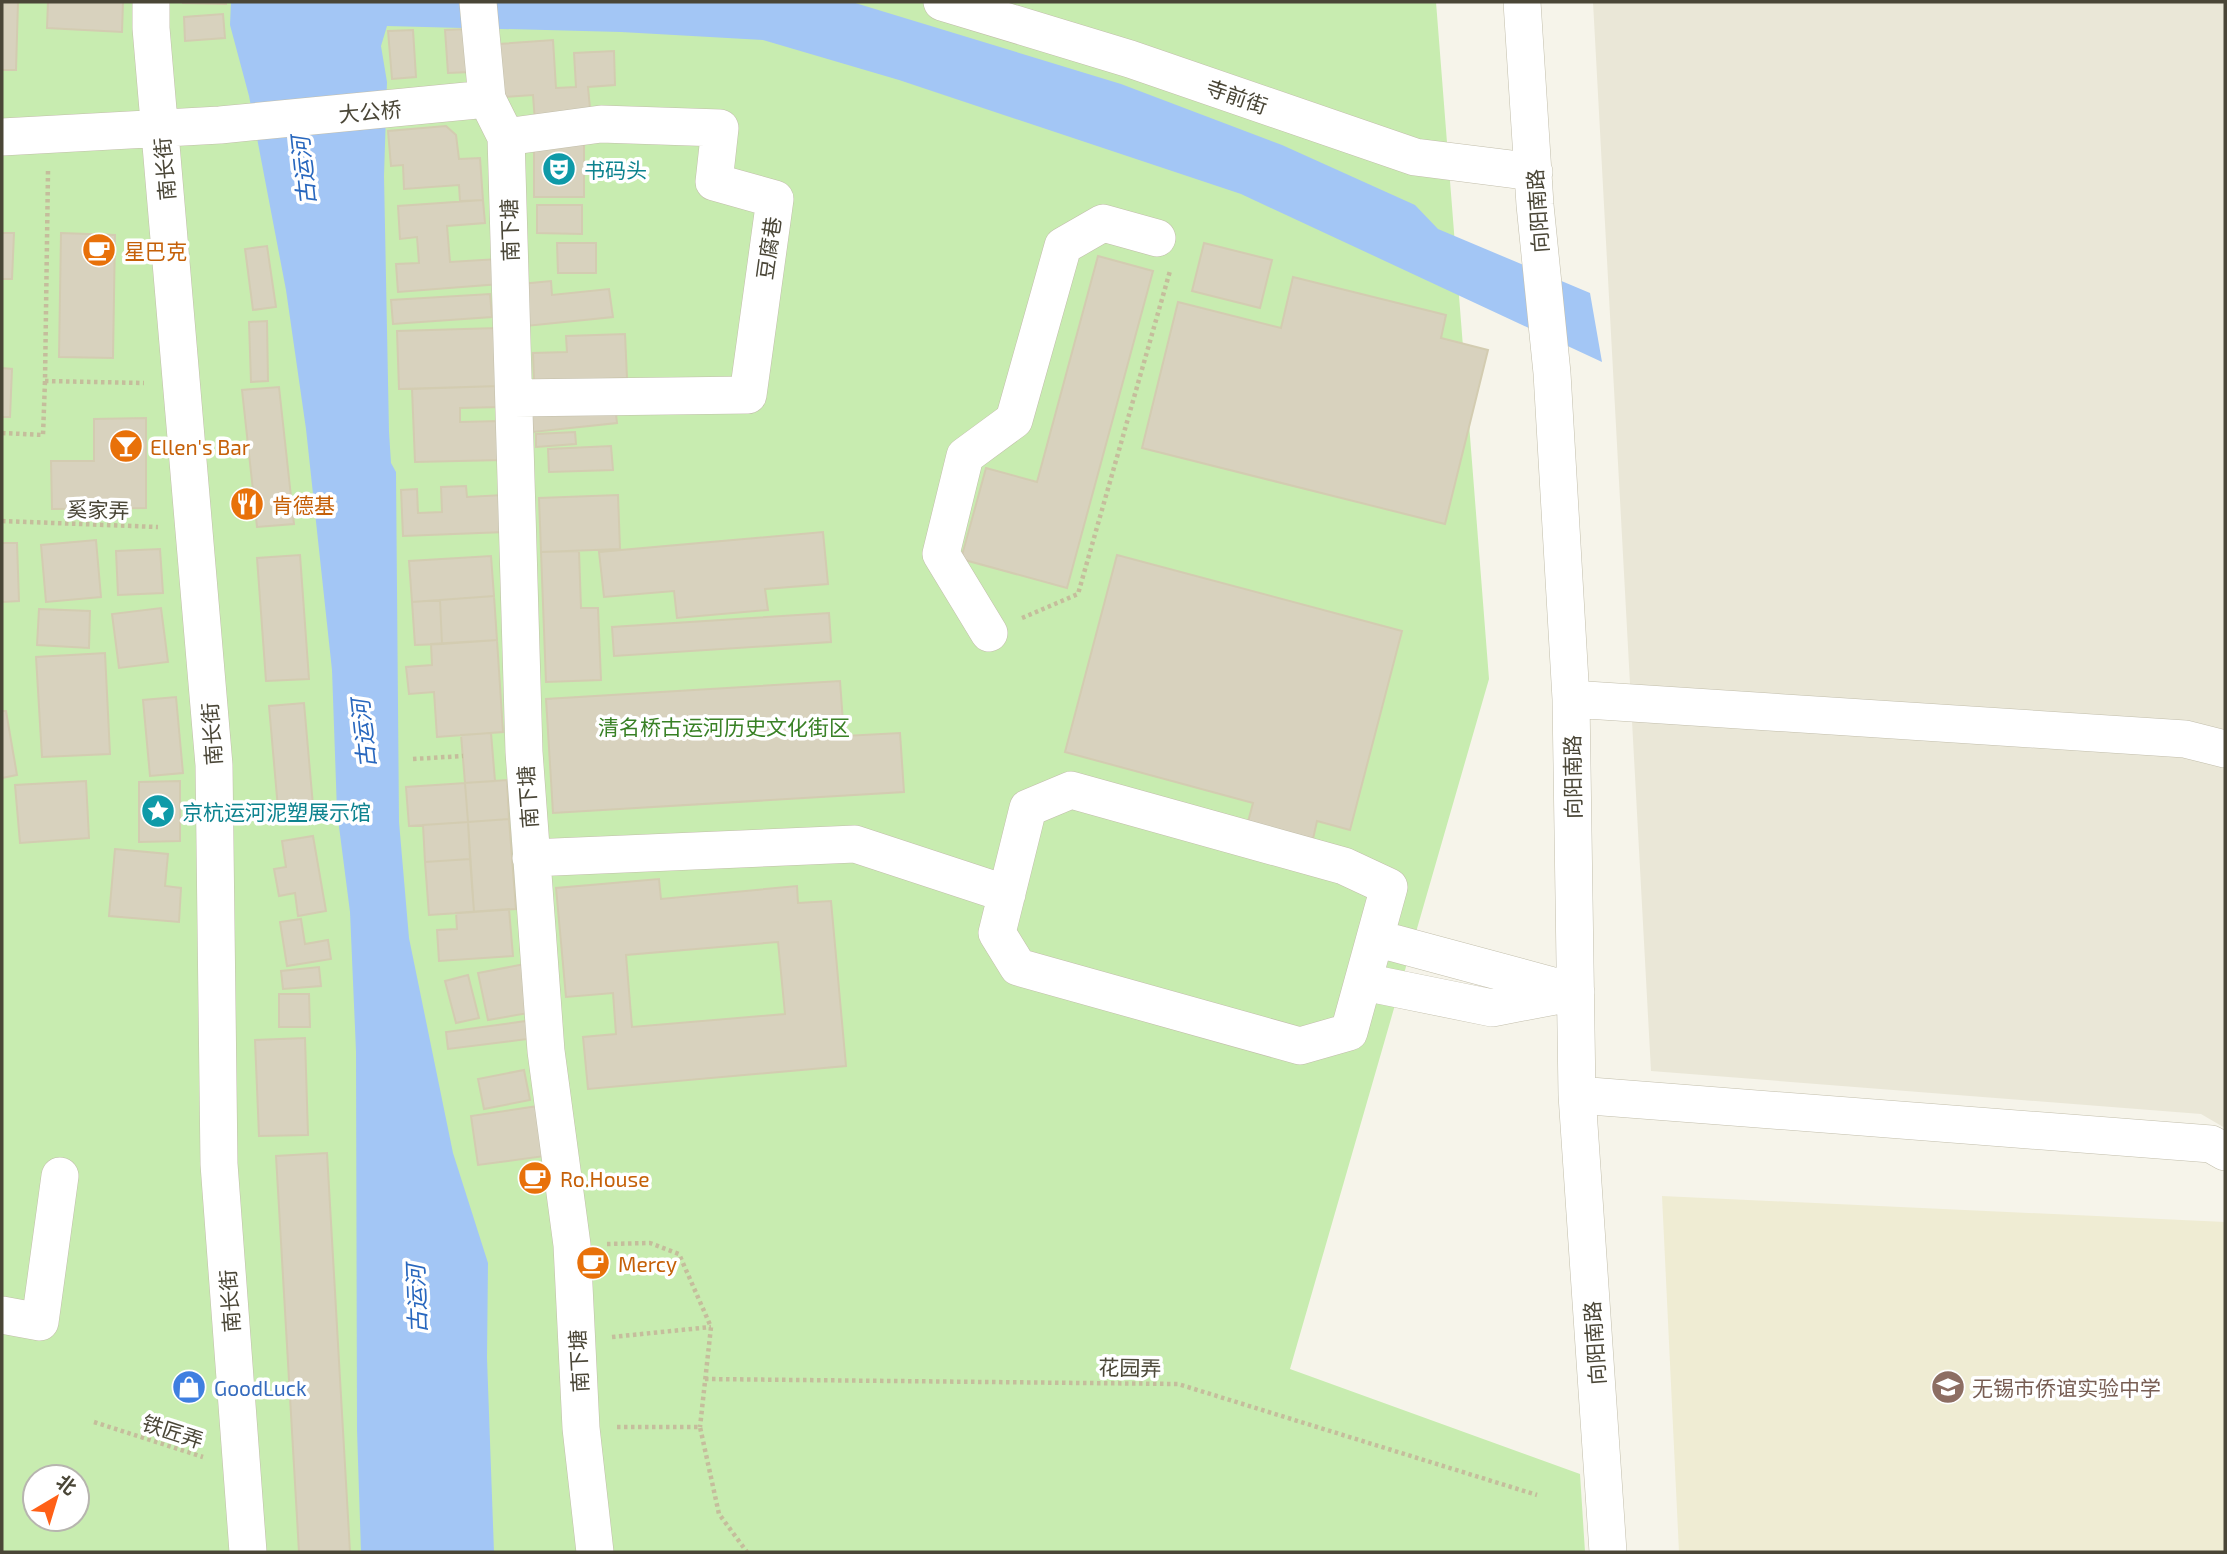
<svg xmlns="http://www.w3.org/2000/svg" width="2227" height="1554" font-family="'Exo 2','Noto Sans SC',sans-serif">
  <rect width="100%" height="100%" fill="#f6f4ea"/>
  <path fill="#eae7d7" d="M1593,2H2225V1128L2201,1114L1651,1071Z"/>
  <path fill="#efecd3" d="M1662,1196L2225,1222V1552H1679Z"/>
  <path fill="#c8ecb0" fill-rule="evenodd" d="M2,2H1436L1489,679L1290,1369L1580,1474L1585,1552H2ZM35,1477H77V1519H35Z"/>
  <path fill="#a3c6f5" d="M231,2H852L1121,84L1282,145L1415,205L1438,229L1590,293L1602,362L1241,194L899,80L763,40L621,32L387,26L381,46L387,82L384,176L389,432L391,463L396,472L399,822L409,938L453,1153L488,1263L487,1358L494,1552H361L357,1430L356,1051L350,912L337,811L332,670L306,429L286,290L249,96L230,25Z"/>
  <path fill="#d8d2be" stroke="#d3ccb1" stroke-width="2" fill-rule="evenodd" d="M2,2H18L16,70H2Z
    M48,2H123L122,32L47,28Z
    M183,2H226V4L183,3Z
    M223,14L225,38L185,41L184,17Z
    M468,29L470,72L448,73L445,30Z
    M413,30L416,77L392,79L388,31Z
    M553,40L556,88L576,87L574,53L614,51L615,85L588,87L591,119L535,122L533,95L503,97L499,44Z
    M446,126L456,135L459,159L480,158L483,200L460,201L459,185L404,189L403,165L391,166L388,131Z
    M534,141H584V197H534Z
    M483,200L485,223L447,226L450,262L498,259L500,284L398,292L396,264L419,263L417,237L400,239L398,206Z
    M537,205H582V234L537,233Z
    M2,233H14L12,279H2Z
    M61,233L115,235L113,358L59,357Z
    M557,243H596V273H558Z
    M1204,243L1272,260L1260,308L1192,291Z
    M267,246L276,307L253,310L245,249Z
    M1098,256L1153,271L1067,588L961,559L986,468L1037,482Z
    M1293,277L1446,315L1441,338L1488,350L1445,524L1142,448L1178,302L1281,328Z
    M551,281L552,295L609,289L613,317L526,326L521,284Z
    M490,294L492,317L393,324L391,300Z
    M267,321L268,381L251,382L249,322Z
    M497,328L499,386L399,389L397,331Z
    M625,334L627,378L534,382L533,353L567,352L566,336Z
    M2,368L12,369L10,417H2Z
    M499,386L500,407L460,408V422L500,421L502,460L415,462L412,389Z
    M279,387L294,524L257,527L242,390Z
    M615,405L617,423L533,432L531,413Z
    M146,418V508L52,509L51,461H94V419Z
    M575,432L576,444L536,447V434Z
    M611,446L613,470L549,472L548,449Z
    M466,486L467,497L503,495L505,532L403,536L401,490L417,489L418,513L442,512L441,487Z
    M618,495L620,549L541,552L539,498Z
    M823,532L828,584L765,589L768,610L677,618L674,591L604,597L599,552Z
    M96,540L101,597L46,602L41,545Z
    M2,543H17L19,601L2,602Z
    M160,549L163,593L118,595L116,551Z
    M579,551L581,608H598L601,680L546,682L541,552Z
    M300,555L309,679L266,681L257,558Z
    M1117,555L1402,631L1350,830L1317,821L1313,839L1248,822L1253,803L1065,752Z
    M491,556L494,596L412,602L409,561Z
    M494,596L497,640L442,644L440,600Z
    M440,600L442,644L415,645L412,602Z
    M161,608L168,662L119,668L112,614Z
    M39,609L90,611L89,648L37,645Z
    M829,613L831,642L614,656L612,627Z
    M497,640L503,732L437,737L434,692L409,694L406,667L432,665L431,644Z
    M105,653L110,754L42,757L36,657Z
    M840,681L844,736L900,733L904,792L553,813L546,699Z
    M176,697L183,773L150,776L143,700Z
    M304,703L314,817L279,820L269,706Z
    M2,711H6L17,775L2,778Z
    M491,733L495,781L465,783L461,735Z
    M507,780L509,819L468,822L465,783Z
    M86,781L89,838L20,843L15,785Z
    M180,781V841L139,842V782Z
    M465,783L468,822L409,826L406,787Z
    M509,819L516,909L474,912L468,822Z
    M468,822L470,859L425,862L423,825Z
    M313,836L326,911L298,916L295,893L279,896L274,869L286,867L282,841Z
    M115,849L168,854L165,886L181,888L179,922L109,916Z
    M470,859L474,912L429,915L425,862Z
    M659,879L661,899L797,886L798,903L831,901L846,1066L588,1089L583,1037L616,1034L613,993L566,997L556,888ZM778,942L785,1014L632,1027L626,955Z
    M509,909L513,956L439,961L437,930L457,929L456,913Z
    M301,919L305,944L328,940L331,959L287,966L280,922Z
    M525,964L534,1012L488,1020L478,973Z
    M319,967L321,986L283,989L281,971Z
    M468,975L479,1018L456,1023L445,981Z
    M279,994H309L310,1027H279Z
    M526,1021L528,1039L448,1049L446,1032Z
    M305,1038L308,1135L259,1136L255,1040Z
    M524,1070L530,1100L484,1109L478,1079Z
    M538,1106L545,1156L478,1165L471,1116Z
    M327,1153L350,1552H299L276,1156Z"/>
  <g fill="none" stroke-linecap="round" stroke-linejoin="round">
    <g stroke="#c2beab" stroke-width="38">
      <path id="minor" d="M151,2V28L214,765L219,1164L248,1552
        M478,2L487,99L506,137L524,752L546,1051L572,1245L581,1428L595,1552
        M942,2L1130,59L1415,157L1534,172
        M1522,2L1535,205L1552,373L1571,699L1577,1095L1608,1552
        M2,137L220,125L487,99
        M506,137L601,124L720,128L714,182L775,199L748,395L514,398
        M989,633L941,554L965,456L1014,420L1063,246L1103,223L1157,238
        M1571,699L2185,739L2225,749
        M1071,790L1344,866L1389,887L1349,1032L1300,1046L1018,967L997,933L1028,808Z
        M531,858L855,844L1007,894
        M1375,938L1568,990
        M1364,982L1492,1008L1576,992
        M1577,1095L2211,1144L2225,1152
        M2,1315L40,1322L60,1176"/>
    </g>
    <path stroke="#c5bd9c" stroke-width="4.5" stroke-dasharray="3.5 3.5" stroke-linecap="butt" d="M48,171L45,381L144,383
      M2,433L43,435L45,381
      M2,521L158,527
      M1022,618L1078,594L1170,271
      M413,759L463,756
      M607,1244L650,1243L679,1254L711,1327L700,1427
      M612,1337L711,1327
      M705,1379L1178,1384L1537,1495
      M94,1422L203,1457
      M617,1427H700L719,1514L747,1552"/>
    <use href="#minor" stroke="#fff" stroke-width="37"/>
  </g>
  <defs>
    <g id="theatre-disc" transform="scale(1.75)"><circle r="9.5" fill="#0f9aa8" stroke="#fff"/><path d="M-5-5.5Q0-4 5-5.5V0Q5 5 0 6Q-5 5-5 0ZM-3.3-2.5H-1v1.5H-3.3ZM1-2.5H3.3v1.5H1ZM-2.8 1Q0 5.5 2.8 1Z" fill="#fff"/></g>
    <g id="cafe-disc" transform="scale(1.75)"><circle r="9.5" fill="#e8710a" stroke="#fff"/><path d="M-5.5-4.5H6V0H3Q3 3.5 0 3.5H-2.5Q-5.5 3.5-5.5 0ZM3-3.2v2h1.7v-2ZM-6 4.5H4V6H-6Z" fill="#fff"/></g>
    <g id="bar-disc" transform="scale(1.75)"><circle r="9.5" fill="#e8710a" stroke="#fff"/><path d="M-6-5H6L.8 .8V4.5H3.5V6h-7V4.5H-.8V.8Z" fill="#fff"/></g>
    <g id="restaurant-disc" transform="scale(1.75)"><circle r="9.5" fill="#e8710a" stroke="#fff"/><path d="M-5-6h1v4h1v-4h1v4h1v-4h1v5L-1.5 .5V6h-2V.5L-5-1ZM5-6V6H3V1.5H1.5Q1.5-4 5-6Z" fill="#fff"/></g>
    <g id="sight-disc" transform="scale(1.75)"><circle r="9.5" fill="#0f9aa8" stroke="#fff"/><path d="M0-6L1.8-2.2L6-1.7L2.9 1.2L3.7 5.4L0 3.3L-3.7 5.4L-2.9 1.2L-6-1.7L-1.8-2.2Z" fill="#fff"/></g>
    <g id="shop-disc" transform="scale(1.75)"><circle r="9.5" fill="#3f7fe0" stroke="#fff"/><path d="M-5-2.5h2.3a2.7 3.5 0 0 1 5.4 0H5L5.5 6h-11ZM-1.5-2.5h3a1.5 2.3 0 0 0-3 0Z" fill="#fff"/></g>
    <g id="school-disc" transform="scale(1.75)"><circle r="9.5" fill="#8d6e63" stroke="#fff"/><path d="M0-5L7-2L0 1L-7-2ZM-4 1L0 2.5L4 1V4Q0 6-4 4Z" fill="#fff"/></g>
  </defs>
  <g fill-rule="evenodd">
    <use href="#theatre-disc" x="559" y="169"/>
    <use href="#cafe-disc" x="99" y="250"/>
    <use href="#bar-disc" x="126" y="446"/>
    <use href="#restaurant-disc" x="247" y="504"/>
    <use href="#sight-disc" x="158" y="811"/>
    <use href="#cafe-disc" x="535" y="1178"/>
    <use href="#cafe-disc" x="593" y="1263"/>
    <use href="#shop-disc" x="189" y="1387"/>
    <use href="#school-disc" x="1948" y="1387"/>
  </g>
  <g text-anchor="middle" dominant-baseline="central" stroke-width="7" stroke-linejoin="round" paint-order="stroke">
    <g font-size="21" fill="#4a4637" stroke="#fff">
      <text transform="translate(1237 96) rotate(19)">寺前街</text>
      <text transform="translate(370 111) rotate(-5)">大公桥</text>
      <text transform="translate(164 169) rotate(-95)">南长街</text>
      <text transform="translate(1537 211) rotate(-94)">向阳南路</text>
      <text transform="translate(509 230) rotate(-92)">南下塘</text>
      <text transform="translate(768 248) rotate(-82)">豆腐巷</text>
      <text transform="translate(98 509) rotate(2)">奚家弄</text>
      <text transform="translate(211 734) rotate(-94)">南长街</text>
      <text transform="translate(1572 777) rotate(-91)">向阳南路</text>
      <text transform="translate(527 797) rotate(-94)">南下塘</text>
      <text transform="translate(229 1301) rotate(-94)">南长街</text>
      <text transform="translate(1594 1343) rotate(-94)">向阳南路</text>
      <text transform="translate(578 1361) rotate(-93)">南下塘</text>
      <text transform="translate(1130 1367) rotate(1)">花园弄</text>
      <text transform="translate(173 1431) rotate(18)">铁匠弄</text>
    </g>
    <g font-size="21" fill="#0d838f" stroke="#fff" text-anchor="start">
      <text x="584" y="169">书码头</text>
      <text x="182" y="811">京杭运河泥塑展示馆</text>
    </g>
    <g font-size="21" fill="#c56008" stroke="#fff" text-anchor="start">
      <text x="124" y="250">星巴克</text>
      <text x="150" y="446">Ellen's Bar</text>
      <text x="272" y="504">肯德基</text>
      <text x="560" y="1178">Ro.House</text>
      <text x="618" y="1263">Mercy</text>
    </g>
    <g font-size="21" fill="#398126" stroke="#fff">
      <text x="724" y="726">清名桥古运河历史文化街区</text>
    </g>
    <g font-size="21" fill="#366cbe" stroke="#fff" text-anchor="start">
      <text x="214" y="1387">GoodLuck</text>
    </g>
    <g font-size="21" fill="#785e54" stroke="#fff" text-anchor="start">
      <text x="1972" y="1387">无锡市侨谊实验中学</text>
    </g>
    <g font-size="23" font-style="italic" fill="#2867be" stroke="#fff">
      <text transform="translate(303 171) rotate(-96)">古运河</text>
      <text transform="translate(363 734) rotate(-96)">古运河</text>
      <text transform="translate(416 1299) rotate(-92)">古运河</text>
    </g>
  </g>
  <rect width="2227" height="1554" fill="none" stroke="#4a4637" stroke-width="7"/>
  <g transform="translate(56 1498) rotate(38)"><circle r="33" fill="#ffffff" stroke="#b7b5af" stroke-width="2"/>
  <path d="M0-5L12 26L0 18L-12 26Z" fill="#ff6017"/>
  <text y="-10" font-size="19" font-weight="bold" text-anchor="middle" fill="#4a4637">北</text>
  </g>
</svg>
